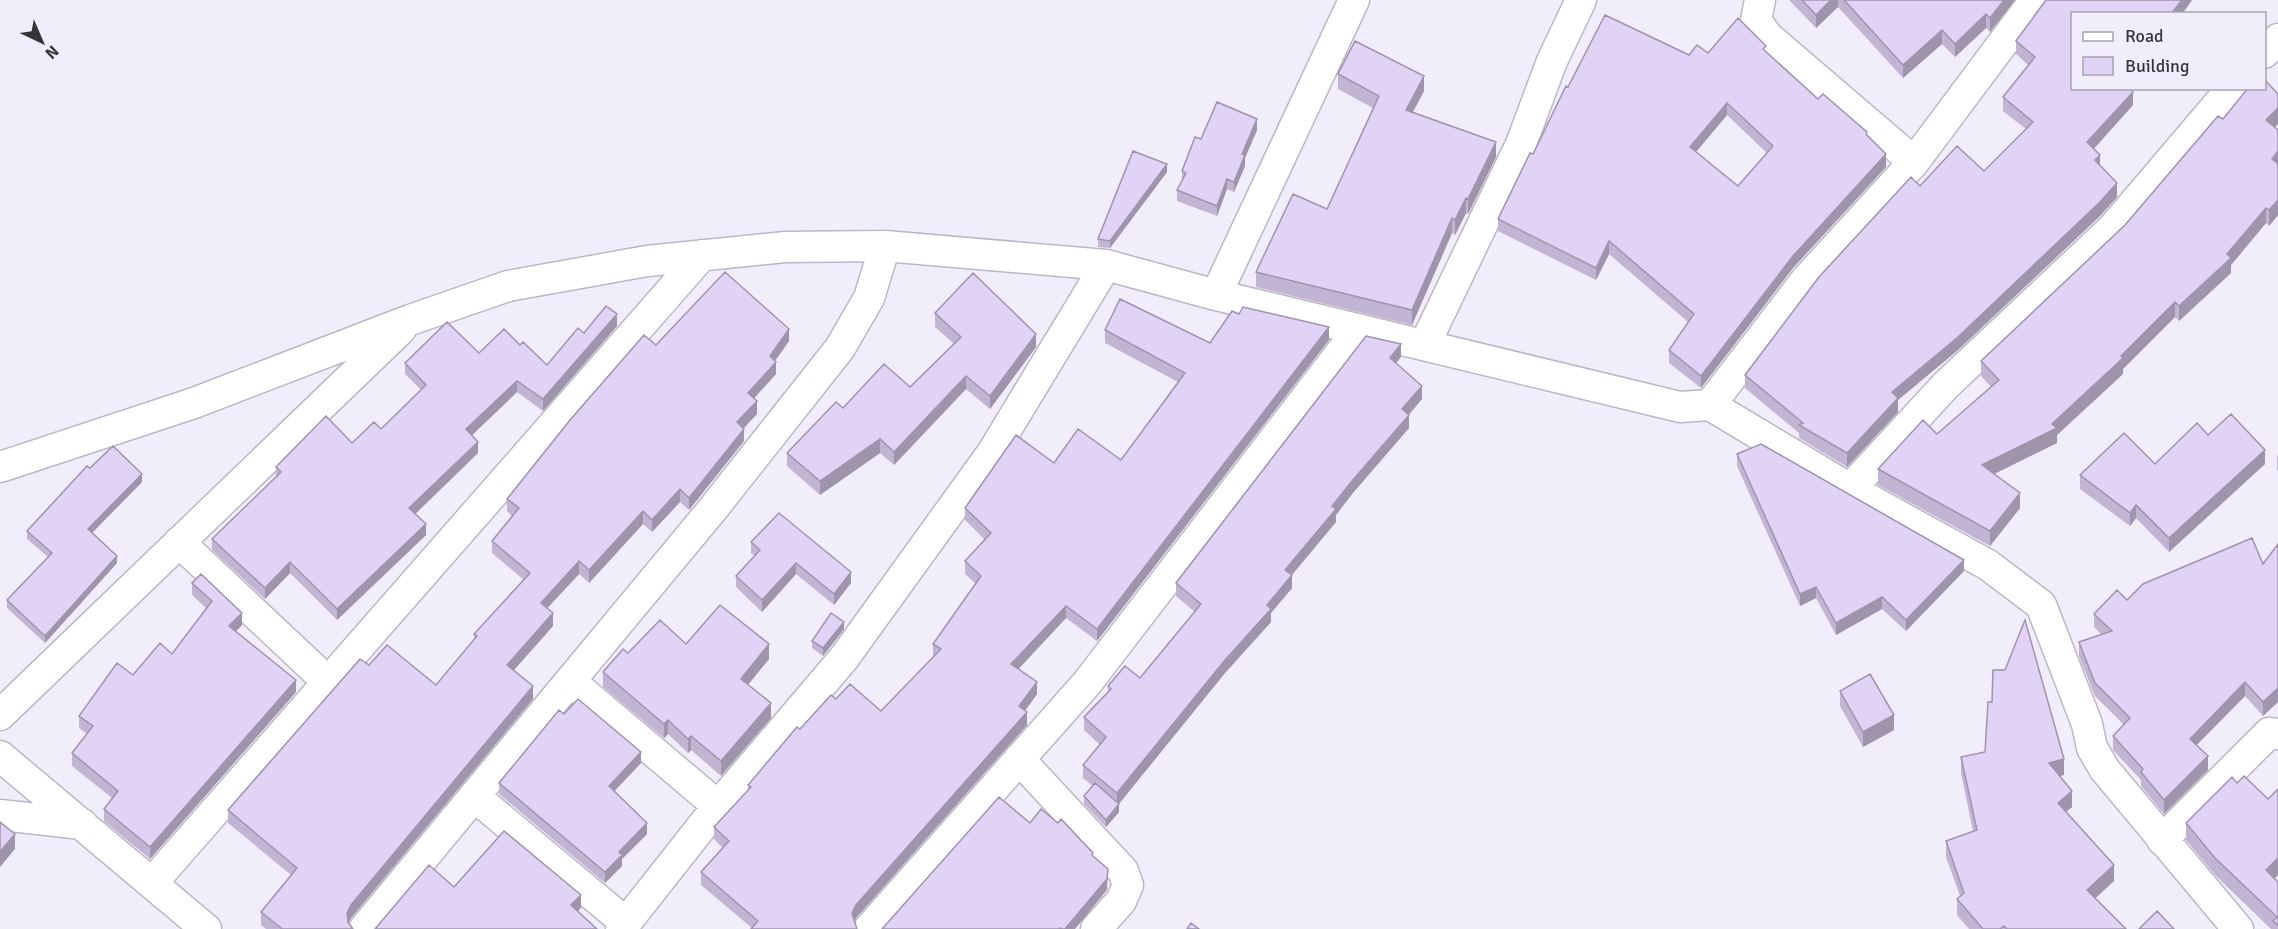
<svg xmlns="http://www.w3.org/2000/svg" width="2278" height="929" font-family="Signika,sans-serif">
  <rect width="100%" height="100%" fill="#f2edfb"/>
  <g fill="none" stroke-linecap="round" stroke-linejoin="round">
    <g stroke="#bcb7c4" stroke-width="33">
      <path id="street" d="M1760,0L1756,20L1767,36L1914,162
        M2264,53L2278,39
        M1216,295L1354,0
        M1425,344L1521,144L1552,61L1581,0
        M1710,405L1806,280L1914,162L2035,0
        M0,467L194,403L410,320L508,286L647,261L785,247L885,246L1106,265L1216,295L1680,407L1710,405L1850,489L1988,565L2041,605L2087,724L2092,748L2105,770L2238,929
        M1850,489L1946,385L2113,228L2232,88
        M179,542L328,682
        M570,681L718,806
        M0,715L401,329
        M0,756L206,929
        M1019,759L1123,871L1128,885L1121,901L1096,929
        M474,796L626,923
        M0,815L82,824
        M2162,840L2269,733L2278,734
        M152,883L702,255
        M364,929L712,510L840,348L869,298L885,246
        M621,929L718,806L844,658L992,453L1106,265
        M869,929L1087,683L1359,329"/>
    </g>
    <use href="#street" stroke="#fff" stroke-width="30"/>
  </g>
  <path fill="#c2b5d4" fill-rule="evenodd" d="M1789,0H2015L1990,32L1986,28L1955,57L1942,44L1903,78L1838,7L1816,28Z
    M2046,0H2192L2182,14H2073V88H2129L2133,92V105L2094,149L2100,155V166L2117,183V197L2100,216L1958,350L1898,400V412L1847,467L1799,438V433L1745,388V375L1819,277L1911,177L1920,186L1957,146L1984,171L2026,129L2003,111V97L2028,65L2016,54V41Z
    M1766,52L1818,99L1867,135L1886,167L1793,268L1701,388L1669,363V350L1688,322L1609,254L1596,280L1498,231V219L1568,87L1689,55ZM1727,115L1767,153L1738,186L1696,152Z
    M1338,74L1424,91L1412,113L1496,157L1468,214L1466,213L1455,235L1452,233L1412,325L1256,287V272L1327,209L1373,108L1338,89Z
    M2278,94V124L2275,127L2278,130V215L2269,226L2266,223L2231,265V273L2179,321L2175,317L2123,369V374L2057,435V443L1994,474L2020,508L1990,546L1878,485V469L1937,434L1991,387L1981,376V361L2125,225L2223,119Z
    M1257,130L1245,158V166L1234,192L1227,189L1217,216L1177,201V190L1182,180V171L1201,139Z
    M1167,172L1110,248L1098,247V239Z
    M935,313L1036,347L990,409L966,389L894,465L880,453L820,495L787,466V453L843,408L910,387L954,344L935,327Z
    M1239,314L1329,340L1097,641L1066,618L1018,669L1037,694L1025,711L1027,725L856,918L855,921L752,928L701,885V872L723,848L714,839V827L748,791V785L800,729L836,699L881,711L933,657V644L976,584L965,574V561L985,540L965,520V508L1054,463L1121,460L1178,382L1105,343V330L1210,343Z
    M617,326L543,411L517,392L472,435L478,453L415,514L426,535L337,620L290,573L265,599L212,550V539L276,477V467L352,443L381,429L421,390L405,374V363L479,353L520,345L547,365L584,333Z
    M789,341L775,361L776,374L754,398L757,414L744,428V441L689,510L680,502L652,532L643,524L589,583L579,574L547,608L553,626L513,671L533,699L351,918L348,923L353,929H266L261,925V912L291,875L228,823V810L369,665L436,685L474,640V634L524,580L492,553V541L512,516L507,511V499L656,345Z
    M1401,357L1396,363L1422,399L1409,415V428L1352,494L1336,515V522L1292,575V588L1271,613V622L1225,673L1119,804V812L1106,827L1084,804V796L1093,786L1083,778V765L1100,745L1084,730V717L1108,692V686L1140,678L1195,612L1176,596V583Z
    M2208,435L2265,464L2169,552L2136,518L2130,526L2080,489V475L2155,464Z
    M1737,454L1964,571L1906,631L1882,609L1836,635L1816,598L1800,606L1737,466Z
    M2278,455V470H2277V456Z
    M90,468L142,482L92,533L117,563L45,643L7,608V600L48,557L27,539V531Z
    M751,542L851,583L834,605L796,574L762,612L736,587V576L755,556L751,553Z
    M2278,544V702L2263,716L2245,696L2196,745L2208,770L2164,814L2141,786V780L2113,750V736L2124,725L2095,696L2079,656V642L2102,635L2094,627V614L2127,600L2263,564Z
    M192,583L242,625L236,631L296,692L150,859L104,821V809L112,798L72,766V753L87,734L79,728V716L133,675L172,654L206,608L192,595Z
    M844,629L823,656L812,648V641Z
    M686,644L769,659L748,685L771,718L721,776L691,750L688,753L668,734L664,738L603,687V672L628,653Z
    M1840,691L1894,730L1863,747L1840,706Z
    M564,714L641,763L614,791L647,834L622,859V866L605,883L499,794V783Z
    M1985,752L2064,775L2060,776L2072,807L2066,812L2114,881L2095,898L2126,929H1969L1957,915V899L1960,896L1946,857V841L1973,831L1961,773V757Z
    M2237,783L2268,799L2278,789V875L2274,879L2278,882V929H2271L2215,875L2186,840V823Z"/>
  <path fill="#9e94ac" d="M1831,0H1838V7L1816,28V15Z
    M2004,0H2015L1990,32V18Z
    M2182,0H2192L2182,14H2171Z
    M1986,14V28L1955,57V44Z
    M1942,30V44L1903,78V65Z
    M1424,76V91L1406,125V110Z
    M2133,92V105L2087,156V142Z
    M1727,103V115L1690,159V147Z
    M2278,108V124L2266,135V120Z
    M1257,119V130L1245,158V166L1234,192V182L1242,154Z
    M1496,142V157L1468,214V199Z
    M2278,151V166L2272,159Z
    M1886,154V167L1793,268L1701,388V376L1793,256Z
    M2100,155V169L2095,160Z
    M1167,164V172L1110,248V241Z
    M1227,179V189L1217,216V206Z
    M2117,183V197L2100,216L1958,350L1898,400V412L1847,467V453L1892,392Z
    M1466,198V213L1455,235V220Z
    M2278,200V215L2269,226V210Z
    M2266,208V223L2231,265V273L2179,321V306L2227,254Z
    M1452,218V233L1412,325V310Z
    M1609,241V254L1596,280V268Z
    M2175,302V317L2123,369V374L2057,435V443L1982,480V465L2052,424Z
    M617,314V326L543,411V399Z
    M1329,327V340L1097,641V629Z
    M789,329V341L772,365L776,362V374L748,405V393L770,356Z
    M1036,334V347L990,409V396Z
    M1401,344V357L1390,371V358Z
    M966,376V389L894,465V452Z
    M517,381V392L466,441V429Z
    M1422,386V399L1402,422V409Z
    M757,401V414L737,435V422Z
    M1409,415V428L1352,494L1336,515V522L1285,583V570L1352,481Z
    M744,429V441L689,510V498Z
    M880,439V453L820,495V481Z
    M478,442V453L409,520V508Z
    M2265,450V464L2169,552V538Z
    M142,474V482L88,537V529Z
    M680,489V502L652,532V520Z
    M2020,493V508L1990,546V531Z
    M2136,505V518L2130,526V513Z
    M643,511V524L589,583V570Z
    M426,524V535L337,620V609Z
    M117,556V563L45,643V636Z
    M1964,560V571L1906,631V620Z
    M579,561V574L541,615V603Z
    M290,562V573L265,599V588Z
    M796,563V574L762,612V600Z
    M851,572V583L834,605V594Z
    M1292,575V588L1271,613V622L1225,673L1117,806V793L1267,605Z
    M1816,587V598L1800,606V594Z
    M1882,597V609L1836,635V623Z
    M1066,606V618L1011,677V664Z
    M242,613V625L229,638V626Z
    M553,613V626L507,678V665Z
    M844,622V629L823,656V648Z
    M769,644V659L741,693V679Z
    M296,680V692L150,859V847Z
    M1037,682V694L1019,719V706Z
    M2245,682V696L2190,752V739Z
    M533,686V699L351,918L347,926V913L351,905Z
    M2278,688V702L2263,716V702Z
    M771,703V718L721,776V761Z
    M1027,712V725L856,918L852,926V913L856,905Z
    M1894,715V730L1863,747V732Z
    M668,720V734L664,738V724Z
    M691,736V750L688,753V739Z
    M641,752V763L609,797V786Z
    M2208,756V770L2164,814V800Z
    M2064,759V775L2049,779V763Z
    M2072,791V807L2058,818V803Z
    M1119,804V812L1106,827V820Z
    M647,823V834L622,859V866L605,883V872L619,852Z
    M15,834V849L0,867V852Z
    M2278,858V875L2266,887V870Z
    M2114,865V881L2087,906V890Z
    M1108,869L1107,890L1075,929H1065Z
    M581,895V908L571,918V905Z"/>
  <path fill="#e1d3f6" stroke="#9e94ac" stroke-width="1.5" fill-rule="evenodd" d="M1802,0H1831L1816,15Z
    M1844,0H2004L1990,18L1986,14L1955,44L1942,30L1903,65Z
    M2046,0H2182L2171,14H2073V88H2129L2133,92L2087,142L2100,155L2095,160L2117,183L2100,202L1958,337L1892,392L1898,398L1847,453L1799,425L1803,423L1745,375L1819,277L1911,177L1920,186L1957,146L1984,171L2033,122L2003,97L2035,57L2016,41Z
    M1605,15L1689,55L1697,45L1708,53L1738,18L1766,46L1763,49L1818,99L1823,94L1867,132L1866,134L1886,154L1793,256L1701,376L1669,350L1694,314L1609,241L1596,268L1498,219L1530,153L1533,154L1566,86L1568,87ZM1727,103L1773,146L1738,186L1690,147Z
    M1355,41L1424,76L1406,110L1496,142L1468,199L1466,198L1455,220L1452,218L1412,310L1256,272L1293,194L1327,209L1379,96L1338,74Z
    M2265,80L2278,94V108L2266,120L2278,130V151L2272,159L2278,164V200L2269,210L2266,208L2227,254L2231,258L2179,306L2175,302L2121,356L2123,358L2052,424L2057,428L1982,465L2020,493L1990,531L1878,469L1923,420L1937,434L1999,380L1981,361L2125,225L2218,116L2223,119L2248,88H2265Z
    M1217,102L1257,119L1242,154L1245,155L1234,182L1227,179L1217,206L1177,190L1186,173L1182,171L1195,137L1201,139Z
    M1133,151L1167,164L1110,241L1098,239Z
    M725,272L789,329L770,356L776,362L748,393L757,401L737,422L744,429L689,498L680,489L652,520L643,511L589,570L579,561L541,603L553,613L507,665L533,686L351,905L347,913L348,922L353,929H281V928L261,912L297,868L228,810L360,659L369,665L387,645L436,685L477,636L474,634L530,573L492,541L519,508L507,499L570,420L644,335L656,345Z
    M973,273L1036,334L990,396L966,376L894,452L880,439L820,481L787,453L836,402L843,408L884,364L910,387L961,337L935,313Z
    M1120,299L1210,343L1232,311L1239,314L1243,307L1329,327L1097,629L1066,606L1011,664L1037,682L1019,706L1027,712L856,905L852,913L857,929H751L758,921L701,872L729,841L714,827L751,787L748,785L797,727L800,729L831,695L836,699L850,684L881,711L941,649L933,644L981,576L965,561L991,533L965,508L1016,435L1054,463L1078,429L1121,460L1185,373L1105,330Z
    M606,306L617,314L543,399L517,381L466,429L478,442L409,508L426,524L337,609L290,562L265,588L212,539L281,472L276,467L326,416L352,443L374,422L381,429L426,385L405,363L447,322L479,353L504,329L520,345L523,342L547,365L578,328L584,333Z
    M1366,336L1401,344L1390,358L1422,386L1402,409L1409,415L1352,481L1332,506L1336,509L1285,570L1292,575L1267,605L1271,609L1225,660L1117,793L1083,765L1106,737L1084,717L1111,689L1108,686L1125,666L1140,678L1201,604L1176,583Z
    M2231,414L2265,450L2169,538L2136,505L2130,513L2080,475L2124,433L2155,464L2197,423L2208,435Z
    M1761,444L1964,560L1906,620L1882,597L1836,623L1816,587L1800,594L1737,454Z
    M113,446L142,474L88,529L117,556L45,636L7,600L52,553L27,531L87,466L90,468Z
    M779,513L851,572L834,594L796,563L762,600L736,576L760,550L751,542Z
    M2252,538L2263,564L2278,544V688L2263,702L2245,682L2190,739L2208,756L2164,800L2141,772L2143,769L2113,736L2130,718L2095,683L2079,642L2112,631L2094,614L2117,590L2127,600L2143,584Z
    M201,574L242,613L229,626L296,680L150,847L104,809L118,791L72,753L93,726L79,716L117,663L133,675L160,643L172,654L212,601L192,583Z
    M720,605L769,644L741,679L771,703L721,761L691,736L688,739L668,720L664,724L603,672L623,649L628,653L660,620L686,644Z
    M831,613L844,622L823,648L812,641Z
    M2025,620L2064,759L2049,763L2072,791L2058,803L2114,865L2087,890L2126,929H2007L2004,926L2000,929H1983L1957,899L1964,893L1946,841L1977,830L1961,757L1985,752L1988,702H1992L1993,670H2005Z
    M1870,674L1894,715L1863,732L1840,691Z
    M578,699L641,752L609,786L647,823L619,852L622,855L605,872L499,783L559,710L564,714Z
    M2244,776L2268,799L2278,789V858L2266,870L2278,882V925L2273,921L2277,917L2215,858L2186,823L2232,777L2237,783Z
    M1095,783L1119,804L1106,820L1084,796Z
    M999,797L1030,823L1041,809L1058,823L1061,819L1093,853L1092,855L1108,869L1107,879L1065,929H1062L1060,928L1059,929H882Z
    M0,822L15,834L0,852Z
    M504,831L581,895L571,905L597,929H375L429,865L454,887Z
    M2157,911L2174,929H2139Z
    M1191,923L1199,929H1187Z"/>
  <rect x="2071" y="12" width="195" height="78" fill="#f2edfb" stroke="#a7a3ae" stroke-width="1.5"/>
  <rect x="2083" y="32" width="30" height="9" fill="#ffffff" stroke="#a7a3ae" stroke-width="1.5"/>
  <text x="2125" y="42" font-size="18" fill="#37353a">Road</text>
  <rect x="2083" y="57" width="30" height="18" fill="#e1d3f6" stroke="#a7a3ae" stroke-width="1.5"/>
  <text x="2125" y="72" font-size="18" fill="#37353a">Building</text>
  <g transform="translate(42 42) rotate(136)" stroke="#f2edfb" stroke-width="4.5" paint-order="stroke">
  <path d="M0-4.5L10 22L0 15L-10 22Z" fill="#37353a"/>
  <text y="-9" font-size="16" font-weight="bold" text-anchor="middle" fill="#37353a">N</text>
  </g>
</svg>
